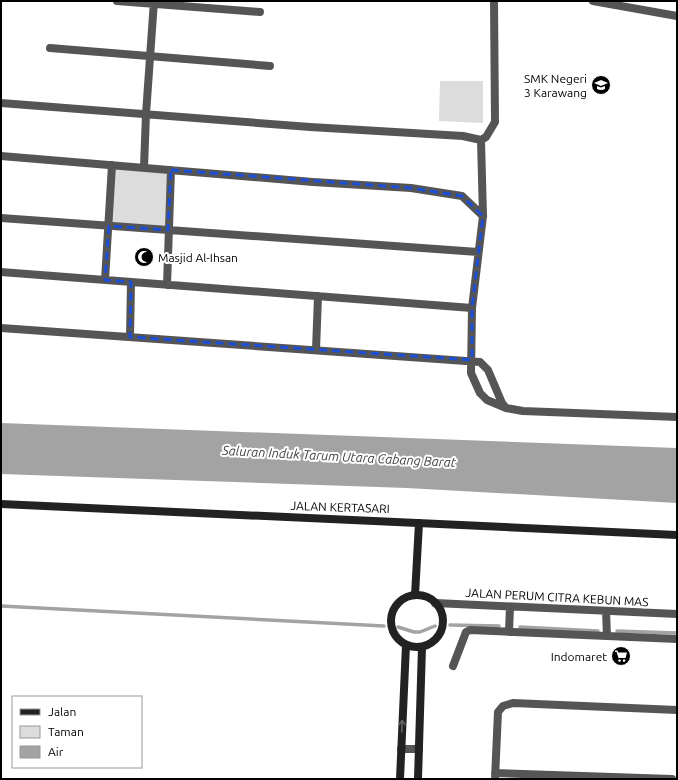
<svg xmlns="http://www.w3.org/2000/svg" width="678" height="780" font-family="Ubuntu,sans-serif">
  <rect width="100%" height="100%" fill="#fff"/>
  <path fill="#dcdcdc" d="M440,81H483V123L439,121Z
    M112,165L171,170L168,230L109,226Z"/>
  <path fill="#a3a3a3" d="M1,423L677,448V503L407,488L1,474Z"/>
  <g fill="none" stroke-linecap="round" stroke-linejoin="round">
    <path stroke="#a3a3a3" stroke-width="3.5" d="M1,606L384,626
      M450,625L499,626
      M398,627L414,632H420L435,626
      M520,627L598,631
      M617,631L677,633"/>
    <path stroke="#555" stroke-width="8" d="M117,1L260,12
      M593,1L677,16
      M50,48L270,66
      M1,103L310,127L463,136L481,140L483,216L472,308L471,373L480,393L487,400L506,408L523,411L677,417
      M481,140L486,137L495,122L494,1
      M1,156L313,182L411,188L462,196L483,216
      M144,167L146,114L154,1
      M1,218L478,252
      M1,272L472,308
      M105,280L112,165
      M167,285L171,170
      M1,328L480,362L488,370L502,403L506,408
      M130,337L131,282
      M316,350L318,296
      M435,603L677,614
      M606,611L607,636
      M509,632L510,607
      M453,666L466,632L470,630L677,639
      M401,749H419
      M495,773L672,779
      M495,779L498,712L503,706L513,703L677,710"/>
    <path stroke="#222" stroke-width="8" d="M1,504L677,535
      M415,595L419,523
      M391 621a26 26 0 1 1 52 0a26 26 0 1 1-52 0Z
      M400,779L406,645
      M418,779L422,647"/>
  </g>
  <defs><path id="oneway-shaft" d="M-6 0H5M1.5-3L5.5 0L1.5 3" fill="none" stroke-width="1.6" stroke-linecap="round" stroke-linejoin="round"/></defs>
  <use stroke="#646464" href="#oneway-shaft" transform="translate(402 726) rotate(-88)"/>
  <path fill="none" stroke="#1d4ed8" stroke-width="3" stroke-dasharray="8 5" stroke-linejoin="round" d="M171,170L411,188L462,196L483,216L472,308V360L130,337L131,282L105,280L109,226L168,230Z"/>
  <defs>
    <g id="school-disc" transform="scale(1)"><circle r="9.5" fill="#000" stroke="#fff"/><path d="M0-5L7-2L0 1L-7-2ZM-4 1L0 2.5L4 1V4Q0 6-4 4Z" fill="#fff"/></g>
    <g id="mosque-disc" transform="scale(1)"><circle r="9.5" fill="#000" stroke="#fff"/><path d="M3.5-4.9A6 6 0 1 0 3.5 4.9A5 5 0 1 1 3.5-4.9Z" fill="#fff"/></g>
    <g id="supermarket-disc" transform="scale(1)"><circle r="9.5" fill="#000" stroke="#fff"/><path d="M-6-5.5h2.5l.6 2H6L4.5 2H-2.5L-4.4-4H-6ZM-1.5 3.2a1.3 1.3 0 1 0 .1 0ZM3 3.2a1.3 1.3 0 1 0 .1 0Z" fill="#fff"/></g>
  </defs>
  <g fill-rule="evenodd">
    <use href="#school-disc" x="601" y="85"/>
    <use href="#mosque-disc" x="144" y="257"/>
    <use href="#supermarket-disc" x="621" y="656"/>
  </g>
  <g text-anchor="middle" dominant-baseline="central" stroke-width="4" stroke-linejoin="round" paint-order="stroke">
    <g font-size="12" fill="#000" stroke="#fff" text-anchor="end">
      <text x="587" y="78">SMK Negeri<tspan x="587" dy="14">3 Karawang</tspan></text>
      <text x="158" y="257" text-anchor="start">Masjid Al-Ihsan</text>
      <text x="607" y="656">Indomaret</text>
    </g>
    <g font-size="12" fill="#000" stroke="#fff">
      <text transform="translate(340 507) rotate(2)">JALAN KERTASARI</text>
      <text transform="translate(557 597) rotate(3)">JALAN PERUM CITRA KEBUN MAS</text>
    </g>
    <g font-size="13" font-style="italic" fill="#444" stroke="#fff">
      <text transform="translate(339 456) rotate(3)">Saluran Induk Tarum Utara Cabang Barat</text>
    </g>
  </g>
  <rect width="678" height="780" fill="none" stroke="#000000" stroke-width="4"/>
  <rect x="12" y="696" width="130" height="72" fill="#ffffff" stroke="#999999"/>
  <rect x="20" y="709" width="20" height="6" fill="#222222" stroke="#999999"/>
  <text x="48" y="716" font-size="12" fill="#000000">Jalan</text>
  <rect x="20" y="726" width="20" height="12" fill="#dcdcdc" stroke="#999999"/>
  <text x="48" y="736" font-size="12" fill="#000000">Taman</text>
  <rect x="20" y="746" width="20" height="12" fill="#a3a3a3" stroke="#999999"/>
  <text x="48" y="756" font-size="12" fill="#000000">Air</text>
</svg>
